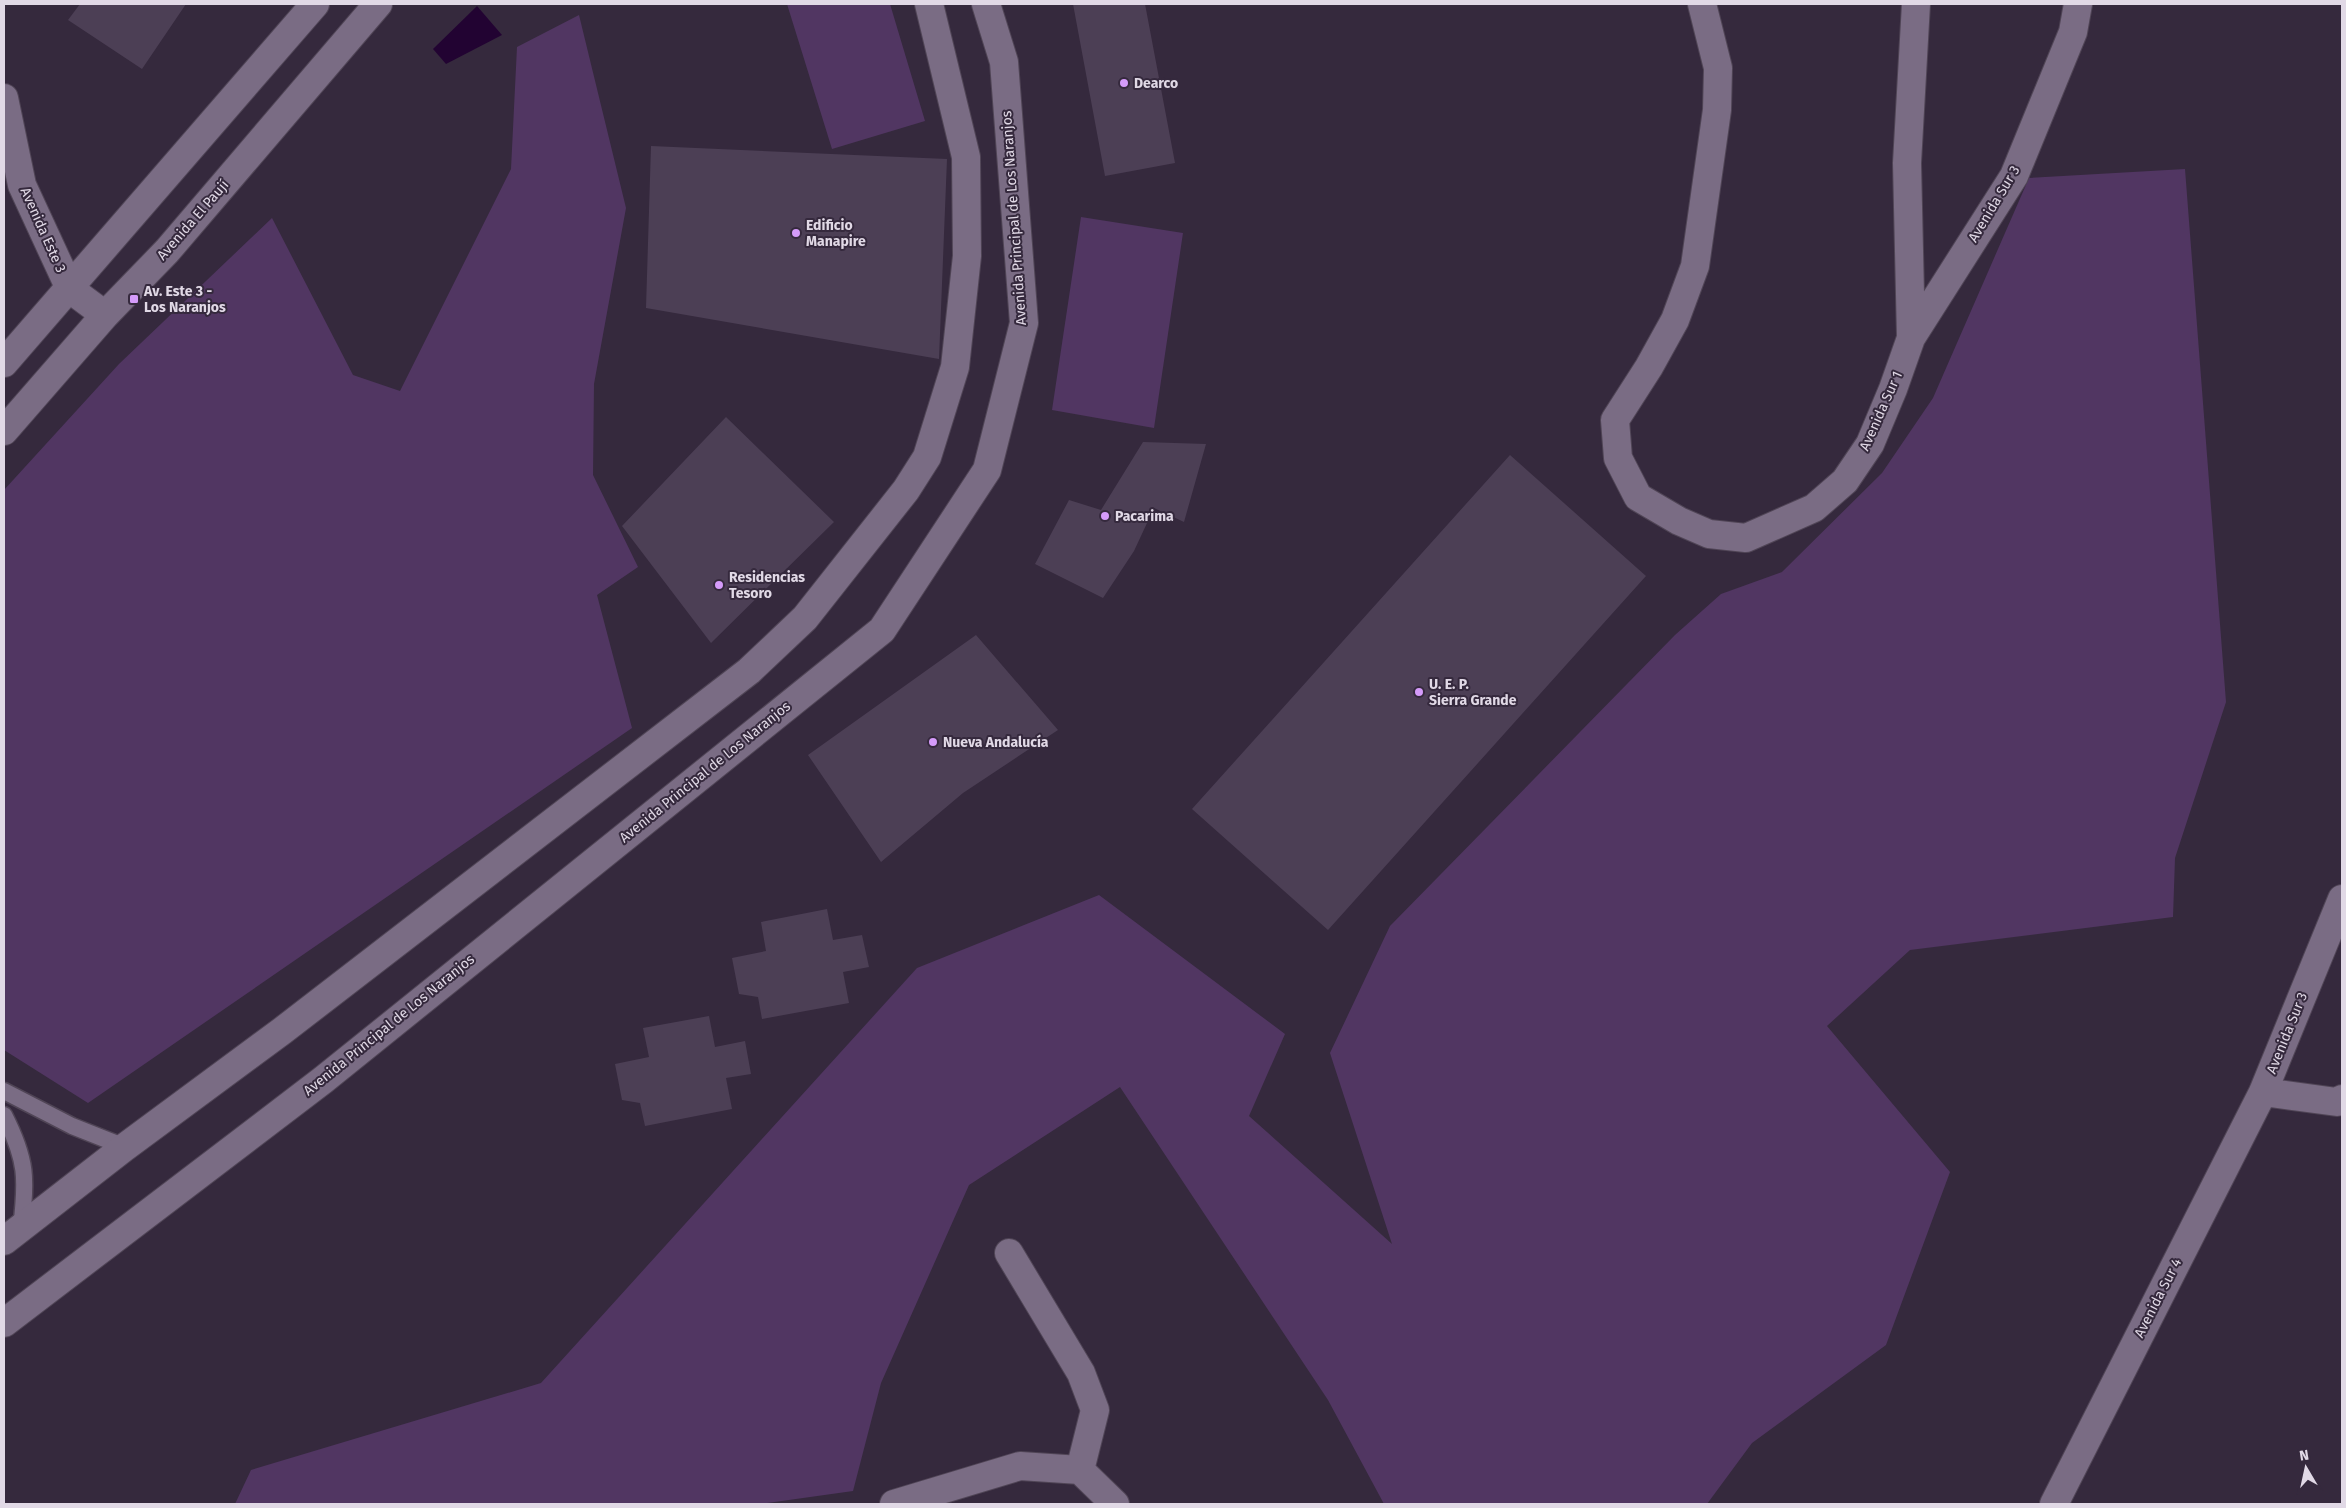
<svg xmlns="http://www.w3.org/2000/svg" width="2346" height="1508" font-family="'Fira Sans',sans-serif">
  <rect width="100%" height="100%" fill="#35293d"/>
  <path fill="#513662" d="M787,4H890L925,121L832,149Z
    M579,15L626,208L594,384L593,475L638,567L597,595L632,728L88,1103L4,1050V490L119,364L272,218L353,375L400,391L511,169L517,47Z
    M2185,169L2226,702L2175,858L2173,917L1910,950L1827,1026L1950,1172L1886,1345L1752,1443L1707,1504H1384L1328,1400L1120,1087L969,1185L881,1383L853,1491L761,1504H235L251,1470L541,1383L917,968L1099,895L1285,1034L1249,1116L1392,1244L1330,1053L1390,926L1675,635L1721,594L1782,572L1882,473L1933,398L2029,178Z
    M1081,217L1183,233L1154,428L1052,410Z"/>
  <path fill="#220332" d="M477,6L502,35L446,64L433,49Z"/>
  <path fill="#4c3f55" d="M80,4H186L142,69L68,20Z
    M1073,4H1145L1175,163L1105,176Z
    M651,146L947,159L939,359L646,308Z
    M726,417L834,522L711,643L622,526Z
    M1143,442L1206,444L1184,522L1154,508L1134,551L1103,598L1035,564L1069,500L1101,510Z
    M1510,455L1646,576L1328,930L1192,809Z
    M976,635L1058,730L963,793L881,862L808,755Z
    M827,909L833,940L862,935L869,967L843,972L849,1003L762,1019L758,997L739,994L732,958L766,951L761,922Z
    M709,1016L715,1047L745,1041L751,1074L726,1078L732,1109L645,1126L640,1103L622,1100L615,1064L649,1057L643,1028Z"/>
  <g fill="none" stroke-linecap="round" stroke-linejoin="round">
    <g stroke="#504556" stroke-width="19">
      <path id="service" d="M4,1091L72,1126L125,1147
        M4,1115C27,1160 27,1179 21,1228"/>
    </g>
    <g stroke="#504556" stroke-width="30">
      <path id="minor" d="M1702,4L1718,68L1717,110L1695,266L1675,320L1649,367L1615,420L1618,458L1638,497L1679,521L1709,534L1746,538L1814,508L1845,481L1870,444L1893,389L1911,338L1907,163L1916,4
        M4,98L22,185L70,289L105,315
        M1911,338L2014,176L2073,32L2078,4
        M4,363L315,4
        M4,431L105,315L167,251L378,4
        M2263,1092L2337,1102L2342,1099
        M1009,1253L1081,1373L1095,1410L1080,1470
        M894,1504L1020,1466L1080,1470L1115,1504
        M2054,1504L2263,1092L2342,899"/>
    </g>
    <g stroke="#504556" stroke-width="30">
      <path id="secondary" d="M4,1241L125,1147L282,1031L749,671L805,618L906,490L927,457L955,367L967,256L966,157L929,4
        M4,1323L323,1080L882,630L987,470L1024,323L1004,62L986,4"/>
    </g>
    <use href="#service" stroke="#7a6c84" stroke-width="16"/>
    <use href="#minor" stroke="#7a6c84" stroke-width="28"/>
    <use href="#secondary" stroke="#7a6c84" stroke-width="28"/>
  </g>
  <g fill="#d59bfa" stroke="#35293d" stroke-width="2">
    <circle cx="1124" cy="83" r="5"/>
    <circle cx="796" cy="233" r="5"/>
    <rect x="129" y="294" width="10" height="10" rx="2.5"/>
    <circle cx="1105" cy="516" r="5"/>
    <circle cx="719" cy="585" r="5"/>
    <circle cx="1419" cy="692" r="5"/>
    <circle cx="933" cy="742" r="5"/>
  </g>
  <g text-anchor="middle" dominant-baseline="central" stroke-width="4" stroke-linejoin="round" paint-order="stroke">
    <g font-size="14" font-weight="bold" fill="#e1d9e6" stroke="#35293d" text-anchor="start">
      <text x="1134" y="83">Dearco</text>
      <text x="806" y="225">Edificio<tspan x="806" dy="16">Manapire</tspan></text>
      <text x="144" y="291">Av. Este 3 -<tspan x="144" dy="16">Los Naranjos</tspan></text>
      <text x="1115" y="516">Pacarima</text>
      <text x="729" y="577">Residencias<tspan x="729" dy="16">Tesoro</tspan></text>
      <text x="1429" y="684">U. E. P.<tspan x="1429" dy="16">Sierra Grande</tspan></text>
      <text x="943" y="742">Nueva Andalucía</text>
    </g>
    <g font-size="14" fill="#e1d9e6" stroke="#35293d">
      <text transform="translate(1994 204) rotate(-59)">Avenida Sur 3</text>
      <text transform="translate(1014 218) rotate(-94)">Avenida Principal de Los Naranjos</text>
      <text transform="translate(193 220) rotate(-49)">Avenida El Paují</text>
      <text transform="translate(43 230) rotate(66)">Avenida Este 3</text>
      <text transform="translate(1881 411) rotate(-66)">Avenida Sur 1</text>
      <text transform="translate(705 772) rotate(-39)">Avenida Principal de Los Naranjos</text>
      <text transform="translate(389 1025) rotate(-39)">Avenida Principal de Los Naranjos</text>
      <text transform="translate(2287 1033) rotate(-68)">Avenida Sur 3</text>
      <text transform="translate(2158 1298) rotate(-63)">Avenida Sur 4</text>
    </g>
  </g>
  <rect width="2346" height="1508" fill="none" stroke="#e1d9e6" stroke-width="10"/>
  <g transform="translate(2306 1468) rotate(351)" stroke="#35293d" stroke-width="4" paint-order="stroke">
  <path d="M0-4L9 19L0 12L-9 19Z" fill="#e1d9e6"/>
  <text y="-8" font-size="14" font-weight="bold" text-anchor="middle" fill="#e1d9e6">N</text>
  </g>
</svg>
